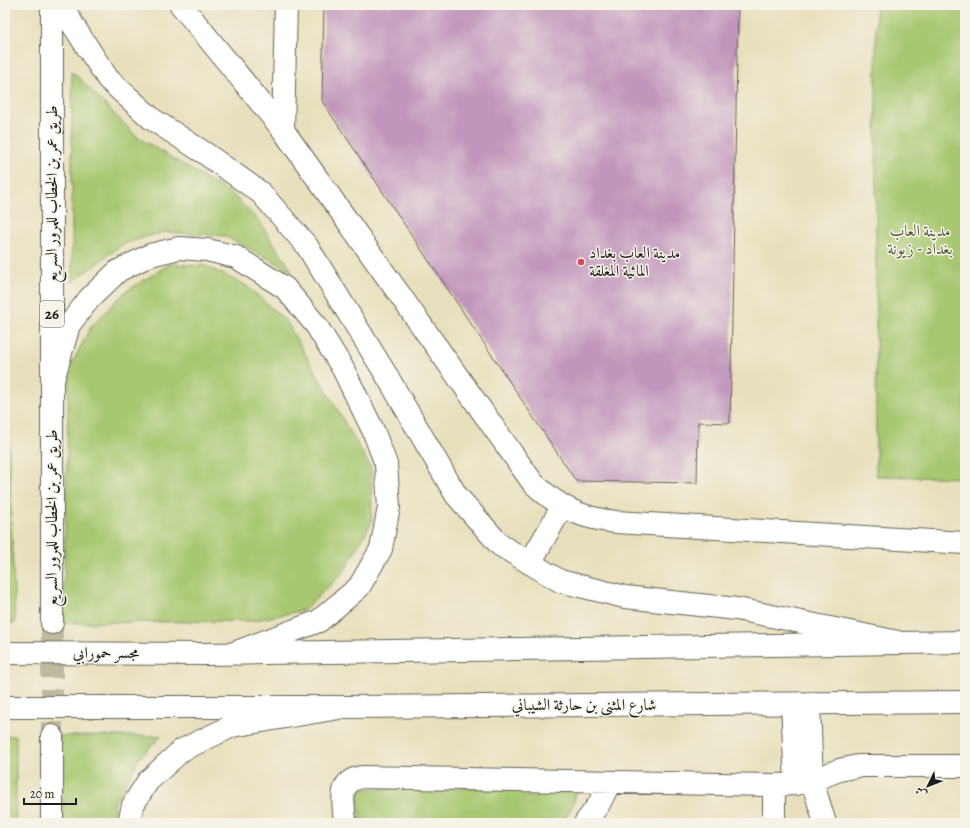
<svg xmlns="http://www.w3.org/2000/svg" width="970" height="828" font-family="Alegreya,Amiri,serif">
  <rect width="100%" height="100%" fill="#f7f3e8"/>
  <filter id="ink" filterUnits="userSpaceOnUse"><feTurbulence type="fractalNoise" baseFrequency=".025" numOctaves="2"/><feDisplacementMap in="SourceGraphic" scale="8" xChannelSelector="R" yChannelSelector="G"/><feConvolveMatrix kernelMatrix="1 2 1 2 8 2 1 2 1" color-interpolation-filters="sRGB"/></filter>
  <filter id="wash" filterUnits="userSpaceOnUse"><feTurbulence type="fractalNoise" baseFrequency=".012" numOctaves="4" result="noise"/><feDisplacementMap in="SourceGraphic" scale="16" xChannelSelector="R" yChannelSelector="G"/><feGaussianBlur stdDeviation="0.9" result="paint"/><feColorMatrix in="noise" values="0 0 0 0 0 0 0 0 0 0 0 0 0 0 0 0 0 1.4 0 .05"/><feComposite in="paint" operator="in"/></filter>
  <g filter="url(#wash)">
    <rect width="100%" height="100%" fill="#e8e0bd"/>
    <path fill="#a7c76f" stroke="#627246" d="M5,5V334L15,623H5Z
      M876,5H965V478L876,476Z
      M72,71L136,136L233,195L258,220L292,271L225,236L163,232L123,244L72,282Z
      M170,264L206,266L247,286L286,321L371,468L372,522L343,573L304,610L252,621L63,623L69,369L91,327L125,292Z
      M5,736H16V823H5Z
      M59,736H161L138,760L124,788L115,801L112,823H64Z
      M579,787L569,813L561,823H364L361,820L356,789Z"/>
    <g id="blocks">
      <path fill="#c196bc" d="M324,5H738L730,423L698,422L697,483L576,481L322,101Z"/>
    </g>
  </g>
  <g filter="url(#ink)">
    <use href="#blocks" fill-opacity="0" stroke="#636154" stroke-width="1"/>
    <g fill="none" stroke-linecap="round" stroke-linejoin="round">
      <path stroke="#bfb99d" stroke-width="22" stroke-dasharray="22 11" stroke-linecap="butt" d="M52,623V736"/>
      <g stroke="#636154" stroke-width="24">
        <path id="minor" d="M181,5L283,130L533,483C560,508 580,518 616,522L965,543
          M283,130L286,5
          M530,563L562,507
          M792,704L796,784
          M809,704L812,781L825,823
          M774,785V823
          M345,823C344,803 336,780 363,777L774,785L796,784L812,781L839,770L858,766H965
          M585,823L599,804L610,782"/>
      </g>
      <g stroke="#636154" stroke-width="24">
        <path id="major" d="M207,654L965,642
          M203,707H345L965,702"/>
      </g>
      <g stroke="#636154" stroke-width="24">
        <path id="highway" d="M52,5V623
          M62,5L73,25L108,79L152,119L206,154L261,193L307,246L387,376L456,495L500,545L560,581L625,597L737,609L898,642
          M52,384L69,325L89,299L118,271L150,255L179,248L207,250L236,257L285,288L316,325L342,367L373,430L386,464L389,507L381,549L359,587L319,621L234,653
          M52,736V823
          M129,823L133,805L148,781L182,750L232,726L345,707"/>
      </g>
      <use href="#minor" stroke="#fff" stroke-width="22"/>
      <use href="#major" stroke="#fff" stroke-width="22"/>
      <use href="#highway" stroke="#fff" stroke-width="22"/>
      <g stroke="#636154" stroke-width="24" stroke-linecap="butt">
        <path id="major-bridge" d="M5,653L207,654
          M5,707H203"/>
      </g>
      <use href="#major-bridge" stroke="#fff" stroke-width="22"/>
    </g>
  </g>
  <circle fill="#d1495b" stroke="#f7f3e8" stroke-width="1.5" cx="581" cy="262" r="4"/>
  <g text-anchor="middle" dominant-baseline="central" stroke-width="3" stroke-linejoin="round" paint-order="stroke">
    <rect fill="#f7f3e8" stroke="#5e5c59" stroke-width="1" x="40" y="301" width="24" height="26" rx="3"/>
    <g font-size="15" font-weight="bold" fill="#1c1c1c">
      <text x="52" y="314">26</text>
    </g>
    <g font-size="16" fill="#1c1c1c" stroke="#f7f3e8">
      <text transform="translate(52 194) rotate(-90)">طريق عمر بن الخطاب للمرور السريع</text>
      <text transform="translate(52 518) rotate(-90)">طريق عمر بن الخطاب للمرور السريع</text>
      <text x="106" y="653">مجسر حمورابي</text>
      <text x="584" y="705">شارع المثنى بن حارثة الشيباني</text>
    </g>
    <g font-size="16" fill="#4d5839" stroke="#f7f3e8">
      <text x="920" y="231">مدينة العاب<tspan x="920" dy="18">بغداد - زيونة</tspan></text>
    </g>
    <g font-size="16" fill="#1c1c1c" stroke="#f7f3e8" text-anchor="start">
      <text x="589" y="253">مدينة العاب بغداد<tspan x="589" dy="18">المائية المغلقة</tspan></text>
    </g>
  </g>
  <rect width="970" height="828" fill="none" stroke="#f7f3e8" stroke-width="20"/>
  <g transform="translate(928 786) rotate(227)" stroke="#f7f3e8" stroke-width="3" paint-order="stroke">
  <path d="M0-3L7 15L0 10L-7 15Z" fill="#1c1c1c"/>
  <text y="-6" font-size="11" font-weight="bold" text-anchor="middle" fill="#1c1c1c">ش</text>
  </g>
  <path d="M24 798v6h52v-6" fill="none" stroke="#1c1c1c" stroke-width="2"/>
  <text x="30" y="798" font-size="12" fill="#1c1c1c" stroke="#f7f3e8" stroke-width="3" paint-order="stroke">20 m</text>
</svg>
